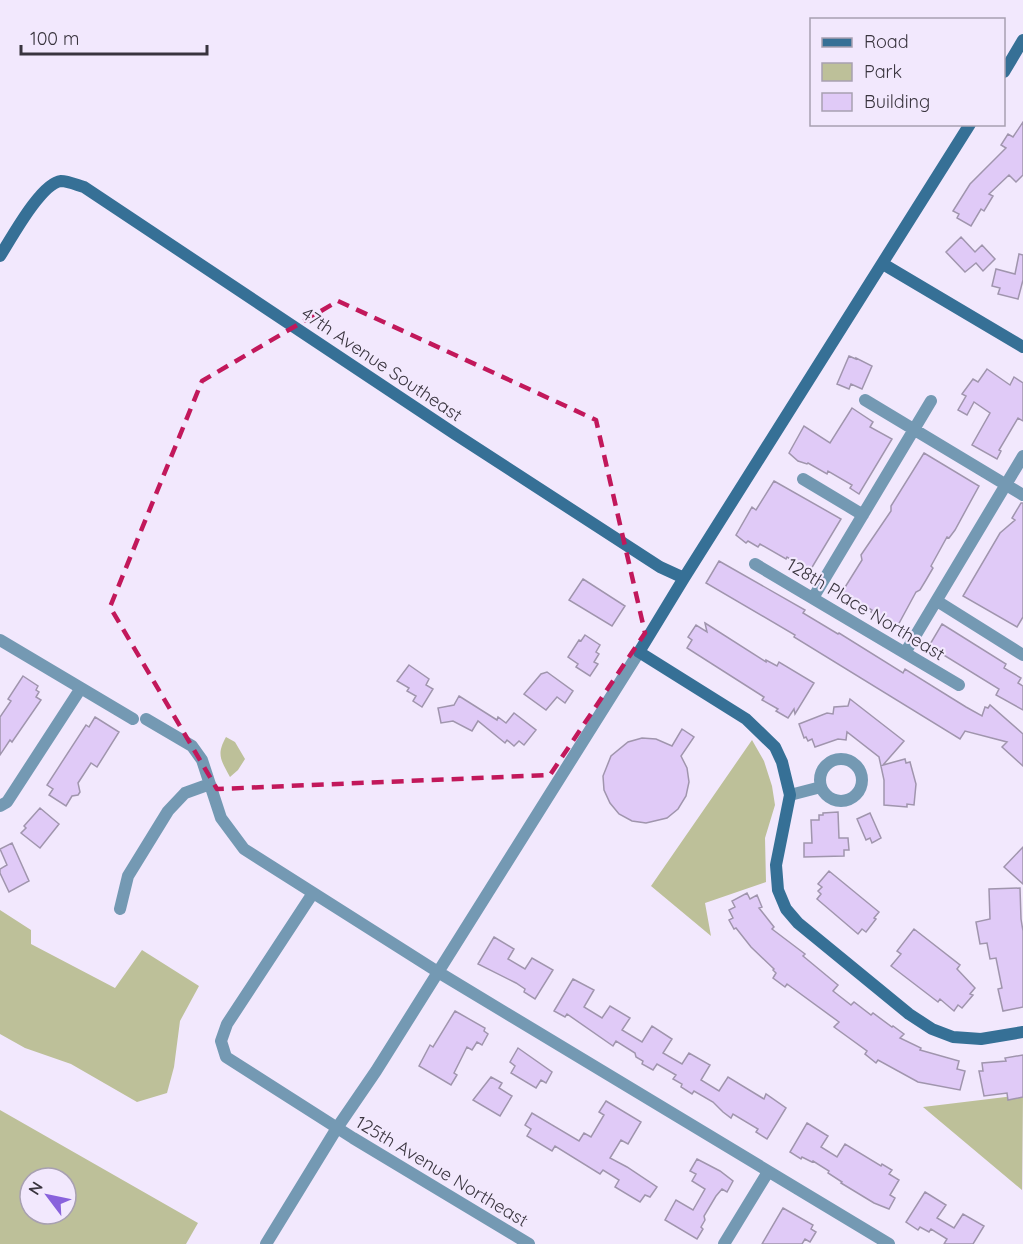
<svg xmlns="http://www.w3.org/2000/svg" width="1023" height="1244" font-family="Quicksand,sans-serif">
  <rect width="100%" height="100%" fill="#f2e8fd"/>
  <path fill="#bdc099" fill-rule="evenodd" d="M226,737L235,742L245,759L238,770L230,777C221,760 216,755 226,737Z
    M752,740L764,761L772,786L775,805L765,838L766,882L705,903L711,936L651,886Z
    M0,910L31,930V944L115,988L142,950L199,986L180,1021L174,1067L167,1093L137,1102L71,1064L25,1048L0,1034Z
    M1023,1095L1022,1190L923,1107Z
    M0,1110L198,1223L186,1244H0ZM30,1178H66V1214H30Z"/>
  <path fill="#e0caf7" stroke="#a095ad" stroke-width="1.5" d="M1023,122V175L1016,182L1009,175L989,194L993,196L984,211L981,209L971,226L957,218L959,214L953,211L970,184L1006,148L1001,145L1008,134L1013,137Z
    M961,237L975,252L982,245L995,259L983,271L976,263L965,272L946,252Z
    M1019,254L1023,255V280L1018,299L998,294L1000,288L992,286L996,269L1015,274Z
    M849,356L856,359V358L872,366L862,389L851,384L849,389L837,384Z
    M987,369L1010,385L1014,377L1023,383V421L1018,418L999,450L1001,451L997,459L972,445L990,413L974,402L967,415L958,410L966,396L962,394L973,379L978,382Z
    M852,408L873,422L870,427L892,439L859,494L850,488L852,485L828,471L827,474L808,463L807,464L798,461L789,453L804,426L830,443Z
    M924,453L979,486L955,530L949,538L947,537L931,566L933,568L926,580L920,590L916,592L897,627L871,612L872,610L842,592L862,560L861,555L891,511V506Z
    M774,481L841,519L811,569L807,567L805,568L787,557L786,559L760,544L758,547L748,541L746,543L736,535L752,507L756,510Z
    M1021,503H1023V617L1017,627L963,596L1000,533L1015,520L1012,518Z
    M719,561L805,610L803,613L838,634L839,633L903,673L905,669L966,707L982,716L985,707L988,708L990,705L1023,734V766L1002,747L1007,742L965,731L960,739L794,637L795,635L706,583Z
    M583,579L625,606L612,626L569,600Z
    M705,623L766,662V660L777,666L779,662L814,683L795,714L794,709L788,718L776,711L778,709L762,700L764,697L687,648L692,640L688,637L696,625L707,632Z
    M942,624L1006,664L1004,668L1021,678L1018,683L1023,686V710L996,695L999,689L929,646Z
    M585,635L600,645L596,652L599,654L594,662L598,664L590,676L576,667L578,664L568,657L579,640L581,641Z
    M409,665L429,679L426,685L433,689L422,707L413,701L416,696L407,691L409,688L397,681Z
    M547,672L573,691L565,703L557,697L546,710L524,694L541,674Z
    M23,676L38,686L36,690L39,692L36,697L41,700L12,742L10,740L0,755V717L11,701L8,699Z
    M459,696L497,720L498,717L506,723L514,713L536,730L524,745L519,741L514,746L507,740L505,743L478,721L472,731L453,721L441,723L438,708L454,705Z
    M850,699L904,741L883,765L905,759L906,763L910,762L916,784L914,805L907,804V807L884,805V780L879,757L847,732L846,740L838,739L815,747L812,739L808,741L806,737L804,738L799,724L827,713L833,714L834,707L848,706Z
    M95,717L119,732L97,767L91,763L78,783L80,792L78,795L72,796L66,806L49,795L53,789L47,785L86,725L89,727Z
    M682,729L694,737L681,756L687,768L689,782L686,796L678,809L667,818L646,823L632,821L619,814L610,803L604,790L603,776L611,756L628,742L642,738L656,739L672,746Z
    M40,808L59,824L40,848L21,833L26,828L24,826Z
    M838,812L839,838H848L849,850H844V856L804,857V843H812L811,820H819V815H823V813Z
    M870,813L881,838L872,843L870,838L866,840L857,819Z
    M12,843L29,881L9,892L0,873V869L7,865L0,849Z
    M1023,847V884L1004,867Z
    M829,871L879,912L874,918L876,919L866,932L862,929L858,934L817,899L821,894L818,891L822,887L818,884Z
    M1020,888L1021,919L1023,931V1007L1003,1011L998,989L1002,988L996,958L990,959L987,943L980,944L976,922L990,919L989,889Z
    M747,893L750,899L757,895L762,907L759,908L774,927L772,929L805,954L803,956L838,985L833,991L851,1005L854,1002L871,1015L873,1013L892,1027L893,1026L904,1034L900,1038L921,1048L920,1050L959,1061L957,1069L965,1071L960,1090L918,1082L878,1060L876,1063L865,1054L867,1051L834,1027L839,1022L787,984L785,987L773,978L776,973L773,970L774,969L751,947L736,928L734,929L729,920L733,918L729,910L735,907L732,901Z
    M914,929L960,965L957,969L975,988L970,994L973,995L962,1008L958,1005L954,1011L940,999L938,1002L891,966L901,954L897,951Z
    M494,937L514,949L508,959L525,969L532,958L553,970L535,999L524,992L525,989L516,983L478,964Z
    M573,979L594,990L584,1007L602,1018L610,1006L630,1018L622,1030L642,1042L652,1026L672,1039L663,1053L682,1064L689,1053L710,1065L701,1080L719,1091L728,1077L764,1099L766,1094L786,1108L767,1139L756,1132L758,1129L733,1114L731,1118L723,1112L713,1102L694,1091L692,1094L681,1087L682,1084L673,1079L676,1075L657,1064L653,1070L642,1064L643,1061L636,1057L635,1053L616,1041L613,1046L567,1014L565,1017L554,1011Z
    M455,1011L485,1028L484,1031L488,1034L482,1045L477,1042L472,1050L467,1047L454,1073L457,1075L451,1085L419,1066L430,1045L433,1047Z
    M518,1048L552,1072L546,1083L541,1080L536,1088L511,1073L515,1066L510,1062Z
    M1023,1055V1097L1008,1100L1007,1093L984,1096L979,1071H983L982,1063L1006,1061L1005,1058Z
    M491,1077L502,1083L499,1088L512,1096L500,1116L473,1100Z
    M606,1101L641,1122L628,1144L621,1140L610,1158L627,1167L657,1187L650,1197L645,1195L640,1202L615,1187L619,1180L603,1170L600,1174L555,1146L552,1151L527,1136L531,1129L525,1125L532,1113L579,1141L584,1133L591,1137L604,1115L599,1112Z
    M807,1123L828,1136L821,1147L837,1157L845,1144L881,1166L882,1164L892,1170L889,1174L899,1180L890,1195L895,1198L889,1209L874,1203L841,1183L842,1182L828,1173L829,1171L813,1161L812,1162L802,1157L801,1159L790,1152Z
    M697,1159L720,1171L733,1181L727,1192L722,1189L716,1196L704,1216L705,1220L701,1227L703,1229L697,1239L665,1220L676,1200L693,1210L705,1189L692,1181L696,1174L690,1171Z
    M925,1192L946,1205L937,1218L954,1228L963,1214L984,1226L973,1244H944L947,1239L931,1229L929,1232L920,1227L918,1230L906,1222Z
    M783,1208L813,1225L811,1229L816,1232L810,1242L805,1239L802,1244H762Z"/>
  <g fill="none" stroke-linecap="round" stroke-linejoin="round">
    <path stroke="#7499b3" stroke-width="12" d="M865,400L1023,495
      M803,479L863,515
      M755,564L959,685
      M813,598L931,401
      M937,601L1023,655
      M0,640L133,719
      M905,653L1023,456
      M146,719L192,746L202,760L221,818L244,849L438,972L889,1244
      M820 780a21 21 0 1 1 42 0a21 21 0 1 1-42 0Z
      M790,795L821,787
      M0,806L7,802L81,688
      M313,893L227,1024L221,1041L226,1057L353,1138L529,1244
      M120,909L128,876L168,811L185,793L210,784
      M266,1244L337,1128L376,1071L639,652
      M724,1244L768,1172"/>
    <path stroke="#367096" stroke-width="12" d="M1004,72L1023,40
      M970,124L684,578L639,652L746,719L775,747L782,762L790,795L776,865L778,890L786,909L798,923L909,1014L932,1029L953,1037L981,1039L1023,1032
      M0,256C11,239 41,183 61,181C68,181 77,185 84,187L455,434L660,567L684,578
      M883,264L1023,347"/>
  </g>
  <path fill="none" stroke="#c2185b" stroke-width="4.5" stroke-dasharray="12 8" stroke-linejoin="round" d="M338,301L596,420L645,633L550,775L217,789L110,607L202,381Z"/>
  <g text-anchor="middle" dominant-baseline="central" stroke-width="4.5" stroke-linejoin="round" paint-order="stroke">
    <g font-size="18" fill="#39343e" stroke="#f2e8fd">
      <text transform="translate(382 364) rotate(34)">47th Avenue Southeast</text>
      <text transform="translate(866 609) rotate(31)">128th Place Northeast</text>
      <text transform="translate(442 1171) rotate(31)">125th Avenue Northeast</text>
    </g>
  </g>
  <rect x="810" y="18" width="195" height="108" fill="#f2e8fd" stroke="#a8a0b1" stroke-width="1.5"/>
  <rect x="822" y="38" width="30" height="9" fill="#367096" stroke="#a8a0b1" stroke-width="1.5"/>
  <text x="864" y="48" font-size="18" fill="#39343e">Road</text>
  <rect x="822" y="63" width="30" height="18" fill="#bdc099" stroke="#a8a0b1" stroke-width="1.5"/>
  <text x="864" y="78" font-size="18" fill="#39343e">Park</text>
  <rect x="822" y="93" width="30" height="18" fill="#e0caf7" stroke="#a8a0b1" stroke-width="1.5"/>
  <text x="864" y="108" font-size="18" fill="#39343e">Building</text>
  <g transform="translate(48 1196) rotate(302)"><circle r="28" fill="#f2e8fd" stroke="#a8a0b1" stroke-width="1.5"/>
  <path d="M0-4.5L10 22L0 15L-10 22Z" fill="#8962dc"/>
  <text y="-9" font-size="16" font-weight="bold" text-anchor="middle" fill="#39343e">N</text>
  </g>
  <path d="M21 45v9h186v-9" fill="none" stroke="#39343e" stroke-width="3"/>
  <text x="30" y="45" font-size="18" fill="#39343e" stroke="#f2e8fd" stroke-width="4.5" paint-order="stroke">100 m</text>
</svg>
